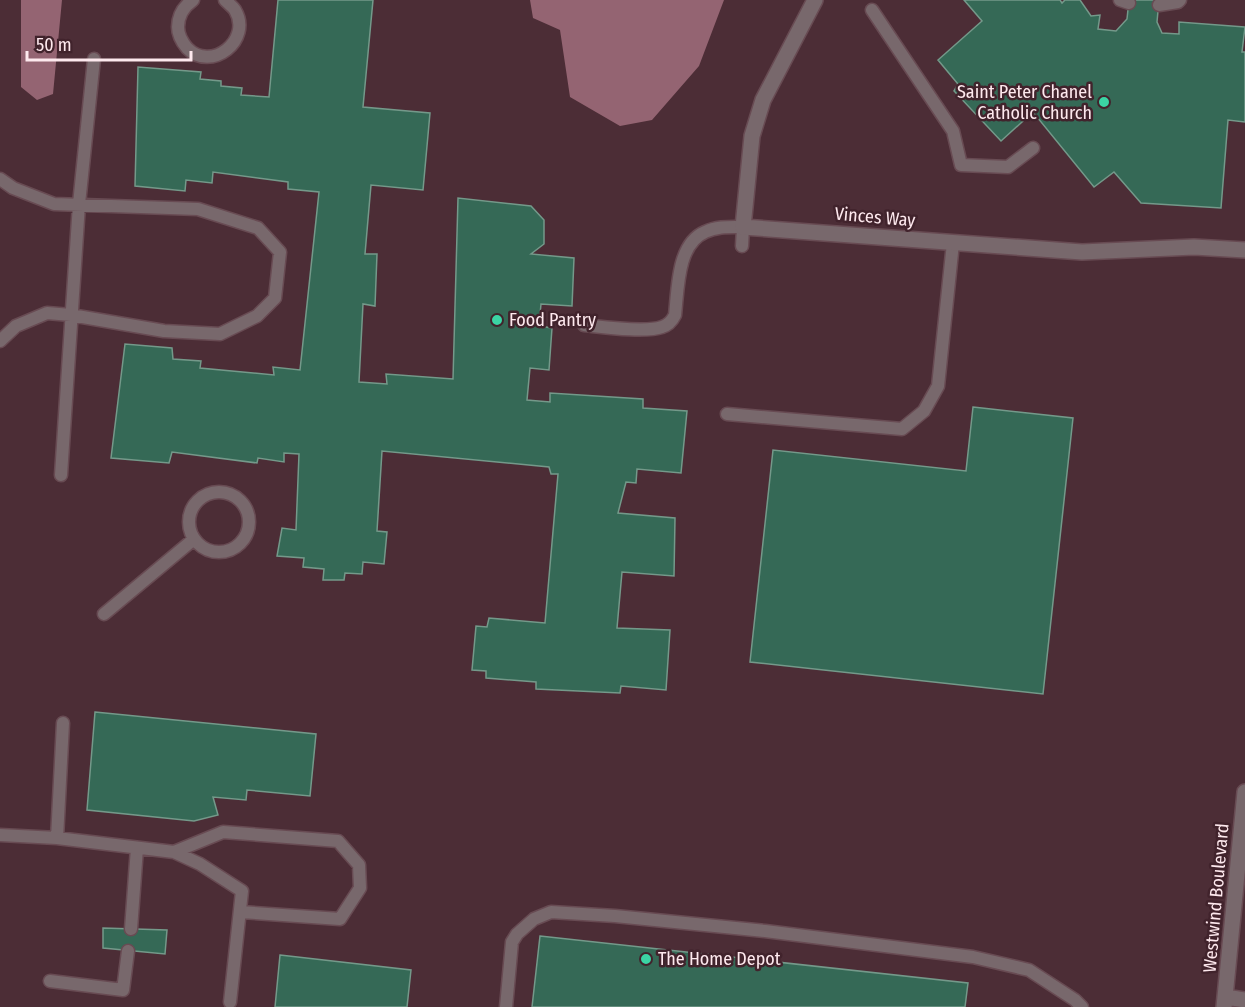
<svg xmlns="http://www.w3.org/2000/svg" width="1245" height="1007" font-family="'Fira Sans Condensed',sans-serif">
  <rect width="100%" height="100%" fill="#4c2d36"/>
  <path fill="#946472" d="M21,0H62L53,94L37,100L21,87Z
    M530,0H724L699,66L652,120L620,126L570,97L560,30L533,18Z"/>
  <path fill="#356956" stroke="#74998a" stroke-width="1.5" d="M278,0H373L363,107L430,113L423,190L371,185L365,254H377L375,306L363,304L359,382L387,384L386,374L453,379L458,198L531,206L544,220V244L531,254L574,258L572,306L541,304L539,326L552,328L549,370L530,368L527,400L550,402V393L643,399V408L687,411L681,473L637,469L636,483L626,482L618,513L675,518L674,576L622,572L617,628L670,630L666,690L621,686L620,693L536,689V682L486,678V671L472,670L476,626L487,627L489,618L545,623L558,474H551L549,467L382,451L377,531L387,532L384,564L363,562L362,574L345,573L344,580H323L324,569L303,567L304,558L277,556L282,528L296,530L299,454L284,453V462L258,458L257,463L172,452L169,463L111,458L125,344L172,348L173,359L201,361L200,368L274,375L273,367L300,370L319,192L288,189V182L213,172L212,183L186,180L185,191L135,186L138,67L201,72L200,79L221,81V86L242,88L241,95L269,97Z
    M964,0H1060L1062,3L1065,0H1080L1091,16L1100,15L1098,29L1116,31L1127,19L1129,0H1159L1157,22L1162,33L1179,34V22L1245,27L1242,52H1245V122L1228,120L1221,208L1141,203L1114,172L1094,187L1033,112L1001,141L954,91L958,84L938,60L982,21Z
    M973,407L1073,418L1043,694L750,662L773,450L966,471Z
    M95,712L316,734L310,796L247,790L246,800L213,797L218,815L194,821L87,810Z
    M103,928L167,930L165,954L103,948Z
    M540,936L968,983L965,1007H532Z
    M280,955L411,970L407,1007H275Z"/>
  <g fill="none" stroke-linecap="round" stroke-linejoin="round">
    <g stroke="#684b53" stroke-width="15">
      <path id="lane" d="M193,0C183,7 178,15 178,27C178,35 182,42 187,48C211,73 253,40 235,10C233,7 228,3 225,0
        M1120,0L1129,3
        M1159,5L1178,2L1180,0
        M872,10L953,131L961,165L1008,167L1033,148
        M0,179L13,188L54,204L198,209L258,228L280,252L275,298L257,316L220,334L164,331L71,315L47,313L16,326L0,341
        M584,325C603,327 645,333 662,327C669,325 672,321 675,315C678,289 677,244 705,232C717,226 730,227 743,227L742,246
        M727,414L902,429L924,411L938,386L953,243
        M61,475L79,204L94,59
        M189 522a30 30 0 1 1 60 0a30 30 0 1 1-60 0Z
        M104,614L194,539
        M0,835L57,838L174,852L200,864L242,891L230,1002
        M57,838L63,723
        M174,852L223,832L338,841L359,865L360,888L340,919L241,912
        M131,929L137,848
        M50,981L123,990L128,951
        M506,1007L512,942L517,934L534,919L551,912L615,916L765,931L973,957L1029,970L1075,1000L1082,1007"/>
    </g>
    <g stroke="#684b53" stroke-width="18">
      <path id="street" d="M815,0L763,100L752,136L743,227L1082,252L1194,247L1245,250
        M1226,997L1245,1000
        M1224,1007L1245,792"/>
    </g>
    <use href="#lane" stroke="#78686c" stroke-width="12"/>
    <use href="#street" stroke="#78686c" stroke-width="15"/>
  </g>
  <g fill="#3bd4a4" stroke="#41232c" stroke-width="2">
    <circle cx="1104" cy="102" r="6"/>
    <circle cx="497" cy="320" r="6"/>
    <circle cx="646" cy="959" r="6"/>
  </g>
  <g text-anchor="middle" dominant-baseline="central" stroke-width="5" stroke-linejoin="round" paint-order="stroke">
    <g font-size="18" fill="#fee9ee" stroke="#41232c" text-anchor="start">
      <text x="1092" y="92" text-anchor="end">Saint Peter Chanel<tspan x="1092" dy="21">Catholic Church</tspan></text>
      <text x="509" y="320">Food Pantry</text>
      <text x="658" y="959">The Home Depot</text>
    </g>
    <g font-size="18" fill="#fee9ee" stroke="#41232c">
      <text transform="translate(875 217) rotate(5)">Vinces Way</text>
      <text transform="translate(1216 898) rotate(-85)">Westwind Boulevard</text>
    </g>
  </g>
  <path d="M27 51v9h164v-9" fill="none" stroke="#fee9ee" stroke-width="3"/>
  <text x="36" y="51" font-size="18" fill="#fee9ee" stroke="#41232c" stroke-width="4.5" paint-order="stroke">50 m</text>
</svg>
